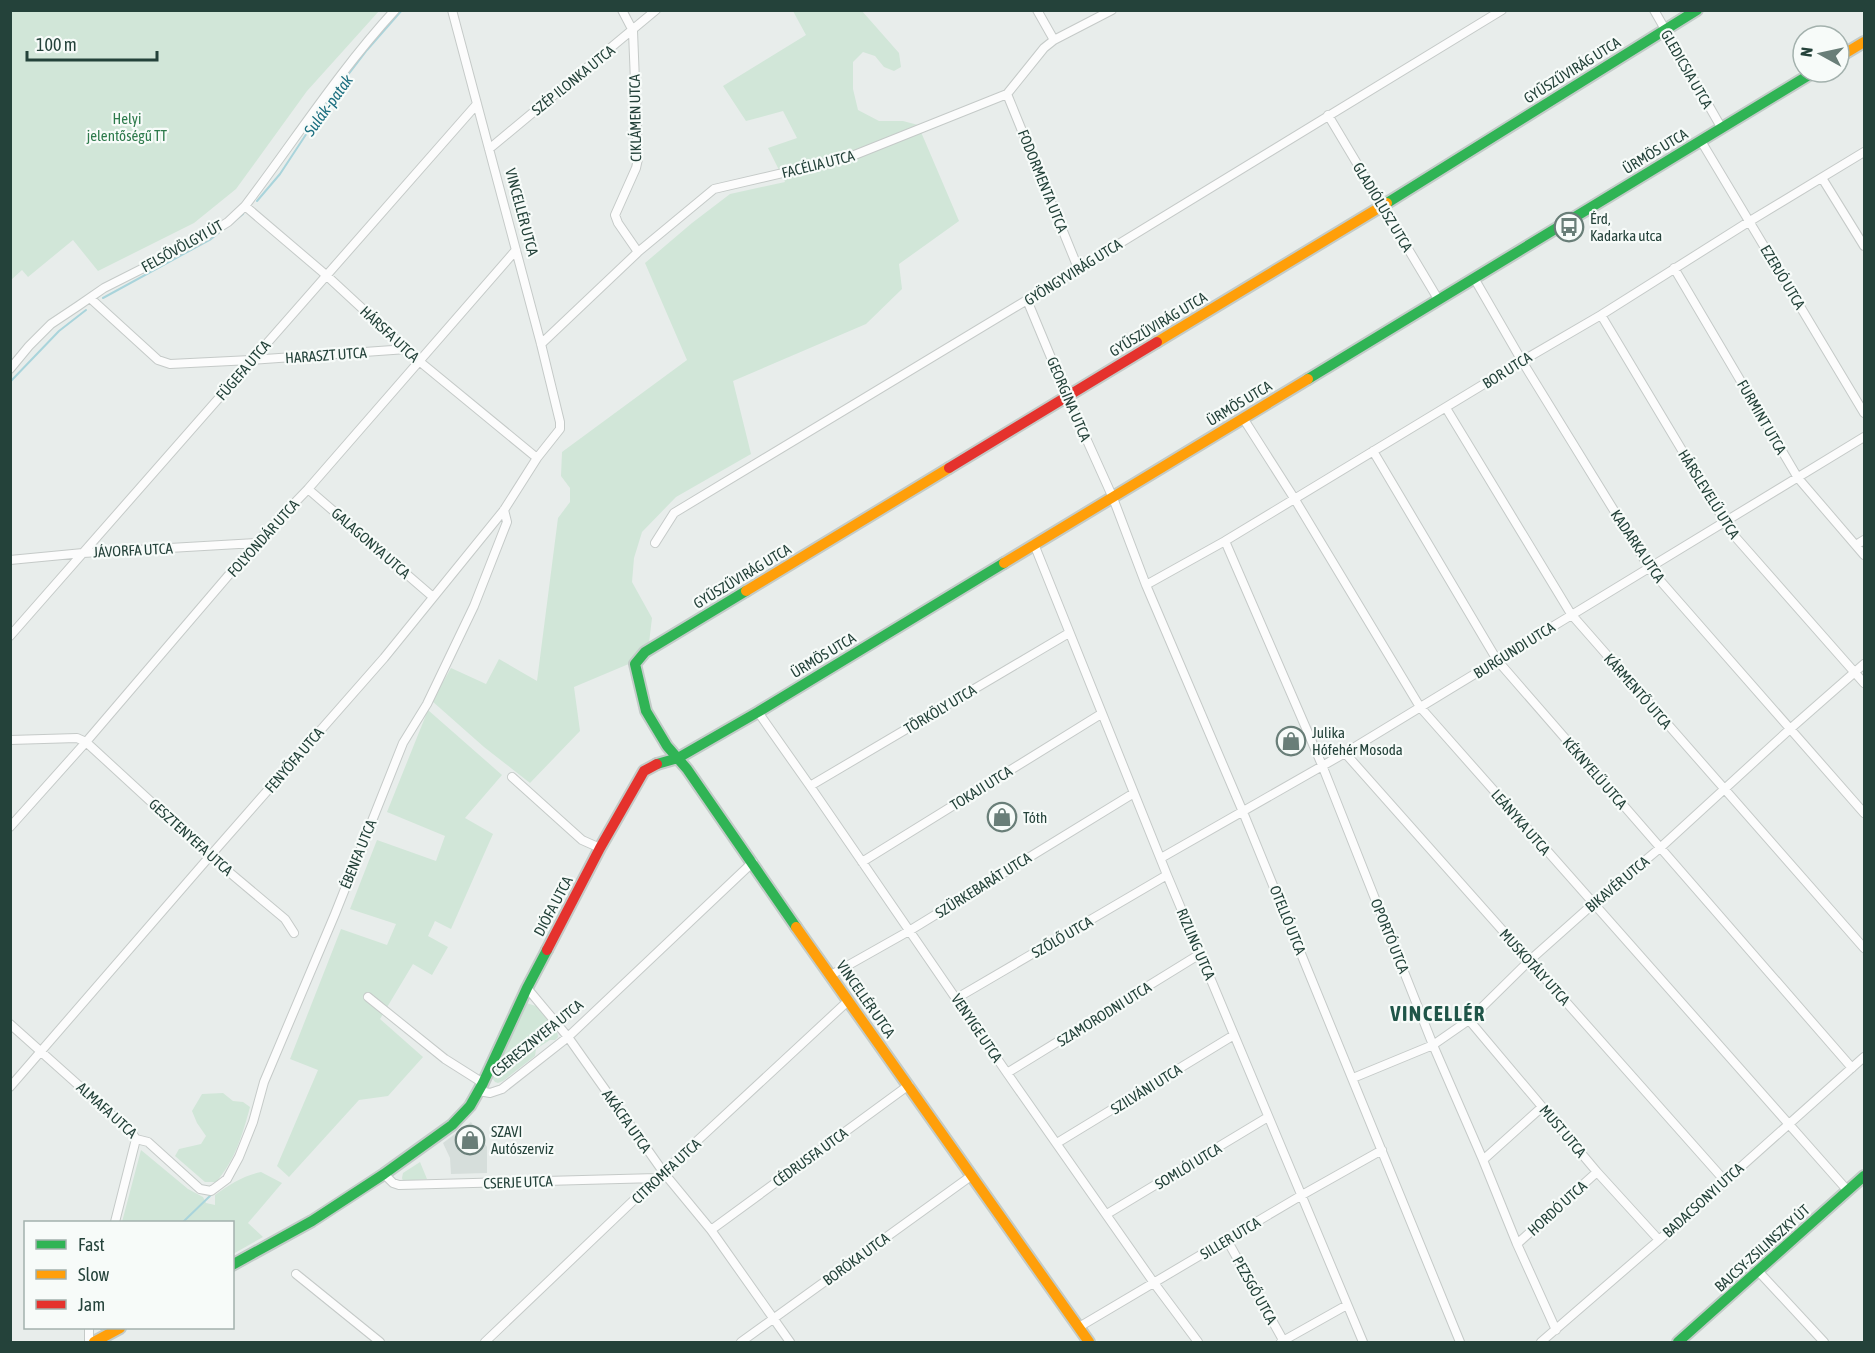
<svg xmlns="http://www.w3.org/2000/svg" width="1875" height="1353" font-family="'Asap Condensed',sans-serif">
  <rect width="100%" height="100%" fill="#e8edeb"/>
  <path fill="#d6dedb" d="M471,1122L487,1147V1173L451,1174L450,1158L443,1143Z"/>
  <path fill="#d1e6d8" d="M11,10H379V11L307,91L236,189L194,223L98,271L73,240L28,277L22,270L11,280Z
    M793,11H862L899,53L901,67L894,71L884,67L875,56L863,52L853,62V89L858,110L879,121H903L918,125L959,221L899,264L902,289L866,324L733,381L751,454L676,497L642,532L634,558L632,582L652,618L649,643L631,663L574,687L580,731L530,783L484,747L432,701L451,668L486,684L499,659L537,681L558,518L570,502V488L561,476L562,452L687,360L645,263L692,223L730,194L785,182L768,148L797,138L783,111L746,121L723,86L806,35Z
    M428,710L502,775L465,818L493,834L451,929L435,921L428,936L448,947L432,975L413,964L380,1019L423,1057L388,1096L359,1100L289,1177L277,1166L318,1070L290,1059L341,929L387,945L396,924L350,909L377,840L436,861L445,836L387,812Z
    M526,1003L536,1006L557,1031L558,1037L555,1040H550L536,1049L535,1056L503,1081L498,1083L495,1082L492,1078Z
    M223,1093L233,1101L243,1102L250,1107C243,1133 235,1161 216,1182H205L175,1156L179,1149L201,1144L206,1136L197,1123L192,1111L202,1094Z
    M141,1150L188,1189L203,1197L206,1203L215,1205V1195C230,1184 243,1176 261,1172L282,1183L248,1223L263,1237L233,1254L232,1222H122Z
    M420,1162L427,1179L403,1181L402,1178L403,1173Z"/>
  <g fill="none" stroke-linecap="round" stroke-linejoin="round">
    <path stroke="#a9d4db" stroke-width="2" d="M257,201L280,174L328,101L367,50L402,10
      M232,223L243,214
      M103,298L211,239L225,228
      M10,382L59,331L86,310
      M183,1222L213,1193
      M101,1329L102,1328"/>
    <g stroke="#c5cac8" stroke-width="10">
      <path id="street" d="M622,10L633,31L638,159L636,168L615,215L618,223L638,252
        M1037,10L1054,40
        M1654,10L1721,127
        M1007,94L1078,268
        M1328,115L1438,299
        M1701,141L1864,413
        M489,149L656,10
        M1822,178L1864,246
        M245,206L326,275L419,361L537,458
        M1674,268L1798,478L1864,555
        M1474,278L1522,361L1650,569L1864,813
        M90,298L158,360L170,364L251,360L407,349
        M1027,300L1067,396L1113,498L1146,585L1243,812L1460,1342
        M1601,315L1731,532L1864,683
        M541,344L638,252L714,189L847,158L1007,94L1044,48L1054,40L1112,10
        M10,369L29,346L51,324L78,306L104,288L199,240L228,222L245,206C295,140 339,71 395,10
        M1446,408L1571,614L1864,948
        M1243,418L1294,498L1420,707L1848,1191
        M1373,451L1497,660L1852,1068
        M308,489L433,597
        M1225,541L1322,765L1433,1045L1483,1160L1517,1244L1556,1330
        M655,543L674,513L1027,300L1502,10
        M1034,544L1167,875L1363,1342
        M1856,545L1864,540
        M10,560L83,553L256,543
        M1146,585L1225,541L1522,361L1601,315L1750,221L1864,152
        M10,636L477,104
        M758,712L810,786L1007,1073L1154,1283L1198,1342
        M10,740L77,738L86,742L210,856L285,919L294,933
        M1345,753L1725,1181
        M512,777L582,840L600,848
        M810,786L1069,633
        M10,827L86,742L256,543L308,489L516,250
        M1161,858L1345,753L1864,437
        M862,862L1101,714
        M831,975L909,931L1134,793
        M527,988L568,1037L664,1173L711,1230L790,1342
        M368,997L445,1059L483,1083
        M957,998L1167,875
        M1469,1020L1597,1172L1659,1240
        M10,1024L132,1133L136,1139L148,1142L200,1189L211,1191L227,1179L239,1157L253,1122L264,1082L335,914L403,743L427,704L474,606L507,522L504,510
        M1007,1073L1200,954
        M1353,1078L1433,1045L1469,1020L1529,961L1593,904L1660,848L1790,729L1864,664
        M10,1087L210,856L384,658L504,510L537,458L560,429V422L541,344L452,10
        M479,1091L490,1093L502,1089L568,1037L753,862
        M1057,1143L1234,1035
        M1483,1160L1542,1107
        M384,1174L393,1183L399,1185L657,1178
        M1107,1214L1268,1117
        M115,1222L136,1139
        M711,1230L909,1085
        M1227,1240L1283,1340
        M1517,1244L1597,1172
        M1759,1272L1824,1342
        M296,1274L380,1342
        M1079,1327L1302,1195L1382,1150
        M89,1328V1342
        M485,1342L657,1178L848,1001
        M741,1342L971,1176
        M1281,1342L1347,1305
        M1541,1342L1659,1240L1864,1057"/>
    </g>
    <g stroke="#c3cbc8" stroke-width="14">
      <path id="fast" d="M1387,203L1697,10
        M1308,379L1814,72
        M746,591L645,652L635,664L646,711L667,746L687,769L796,927
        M657,764L678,758L758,712L1004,563
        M232,1265L312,1221L384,1174L452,1125L470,1106L483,1083L527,988L547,950
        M1678,1342L1864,1176"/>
    </g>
    <g stroke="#c3cbc8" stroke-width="14">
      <path id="slow" d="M1839,57L1864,42
        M1157,342L1387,203
        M1004,563L1308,379
        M746,591L949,468
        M796,927L1089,1342
        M94,1342L120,1328"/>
    </g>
    <g stroke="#c3cbc8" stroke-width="14">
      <path id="jam" d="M949,468L1157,342
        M547,950L600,848L644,771L657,764"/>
    </g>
    <use href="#street" stroke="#fcfcfc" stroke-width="8"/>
    <use href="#fast" stroke="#30b455" stroke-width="10"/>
    <use href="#slow" stroke="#ff9f0a" stroke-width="10"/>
    <use href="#jam" stroke="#e5322d" stroke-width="10"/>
  </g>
  <defs>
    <g id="bus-ring" transform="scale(1.5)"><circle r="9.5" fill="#f7fbf9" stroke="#697e78" stroke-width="1.5"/><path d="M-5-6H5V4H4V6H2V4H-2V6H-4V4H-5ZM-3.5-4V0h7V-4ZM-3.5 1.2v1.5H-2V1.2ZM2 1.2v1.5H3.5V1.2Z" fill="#697e78"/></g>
    <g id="shop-ring" transform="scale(1.5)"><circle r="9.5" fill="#f7fbf9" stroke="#697e78" stroke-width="1.5"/><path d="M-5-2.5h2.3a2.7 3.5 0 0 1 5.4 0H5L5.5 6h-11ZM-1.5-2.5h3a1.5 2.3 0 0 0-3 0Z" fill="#697e78"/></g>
  </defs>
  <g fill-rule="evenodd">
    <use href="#bus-ring" x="1569" y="227"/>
    <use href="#shop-ring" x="1291" y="741"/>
    <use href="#shop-ring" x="1002" y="817"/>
    <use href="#shop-ring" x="470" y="1140"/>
  </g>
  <g text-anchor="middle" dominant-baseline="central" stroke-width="4.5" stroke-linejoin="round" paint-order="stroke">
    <g font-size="15" fill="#24423a" stroke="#f7fbf9">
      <text transform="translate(1687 69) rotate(60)">GLEDICSIA UTCA</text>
      <text transform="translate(1572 70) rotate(-32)">GYŰSZŰVIRÁG UTCA</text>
      <text transform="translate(573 80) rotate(-39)">SZÉP ILONKA UTCA</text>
      <text transform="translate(635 118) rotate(-91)">CIKLÁMEN UTCA</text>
      <text transform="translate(1655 151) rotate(-31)">ÜRMÖS UTCA</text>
      <text transform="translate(818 164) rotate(-14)">FACÉLIA UTCA</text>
      <text transform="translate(1043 181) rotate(68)">FODORMENTA UTCA</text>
      <text transform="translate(1383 207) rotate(59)">GLADIÓLUSZ UTCA</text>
      <text transform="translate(522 212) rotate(75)">VINCELLÉR UTCA</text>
      <text transform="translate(182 246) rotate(-29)">FELSŐVÖLGYI ÚT</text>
      <text transform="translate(1073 272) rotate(-32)">GYÖNGYVIRÁG UTCA</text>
      <text transform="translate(1783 277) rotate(59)">EZERJÓ UTCA</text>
      <text transform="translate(1158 324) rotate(-31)">GYŰSZŰVIRÁG UTCA</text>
      <text transform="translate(390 334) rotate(43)">HÁRSFA UTCA</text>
      <text transform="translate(326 355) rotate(-4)">HARASZT UTCA</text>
      <text transform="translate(243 370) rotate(-49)">FÜGEFA UTCA</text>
      <text transform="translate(1507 370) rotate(-32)">BOR UTCA</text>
      <text transform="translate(1069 399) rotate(67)">GEORGINA UTCA</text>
      <text transform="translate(1239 403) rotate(-31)">ÜRMÖS UTCA</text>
      <text transform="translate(1762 417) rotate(60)">FURMINT UTCA</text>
      <text transform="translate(1709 494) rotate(58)">HÁRSLEVELŰ UTCA</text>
      <text transform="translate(263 538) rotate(-48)">FOLYONDÁR UTCA</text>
      <text transform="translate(371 543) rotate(41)">GALAGONYA UTCA</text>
      <text transform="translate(1638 546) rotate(56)">KADARKA UTCA</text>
      <text transform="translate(133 550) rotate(-3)">JÁVORFA UTCA</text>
      <text transform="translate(742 576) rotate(-31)">GYŰSZŰVIRÁG UTCA</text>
      <text transform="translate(1514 650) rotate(-32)">BURGUNDI UTCA</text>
      <text transform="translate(823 655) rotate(-31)">ÜRMÖS UTCA</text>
      <text transform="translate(1638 691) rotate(49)">KÁRMENTŐ UTCA</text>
      <text transform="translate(940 709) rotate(-31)">TÖRKÖLY UTCA</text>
      <text transform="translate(294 760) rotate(-49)">FENYŐFA UTCA</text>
      <text transform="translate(1595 773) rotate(49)">KÉKNYELŰ UTCA</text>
      <text transform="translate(981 788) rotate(-32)">TOKAJI UTCA</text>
      <text transform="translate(1521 822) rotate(49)">LEÁNYKA UTCA</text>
      <text transform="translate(191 837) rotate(42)">GESZTENYEFA UTCA</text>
      <text transform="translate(358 854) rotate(-68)">ÉBENFA UTCA</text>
      <text transform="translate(1617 884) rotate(-40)">BIKAVÉR UTCA</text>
      <text transform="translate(983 885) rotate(-32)">SZÜRKEBARÁT UTCA</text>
      <text transform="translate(553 906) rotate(-62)">DIÓFA UTCA</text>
      <text transform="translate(1288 920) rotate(68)">OTELLÓ UTCA</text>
      <text transform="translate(1390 936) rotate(68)">OPORTÓ UTCA</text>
      <text transform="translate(1062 937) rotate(-30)">SZŐLŐ UTCA</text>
      <text transform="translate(1196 944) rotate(67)">RIZLING UTCA</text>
      <text transform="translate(1535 967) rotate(48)">MUSKOTÁLY UTCA</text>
      <text transform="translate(866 999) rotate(55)">VINCELLÉR UTCA</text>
      <text transform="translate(1104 1014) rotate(-32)">SZAMORODNI UTCA</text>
      <text transform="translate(977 1028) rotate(56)">VENYIGE UTCA</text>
      <text transform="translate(537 1038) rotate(-39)">CSERESZNYEFA UTCA</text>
      <text transform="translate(1146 1089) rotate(-32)">SZILVÁNI UTCA</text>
      <text transform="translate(107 1110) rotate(42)">ALMAFA UTCA</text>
      <text transform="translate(627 1121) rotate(55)">AKÁCFA UTCA</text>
      <text transform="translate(1563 1131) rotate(50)">MUST UTCA</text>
      <text transform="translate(810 1157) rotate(-36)">CÉDRUSFA UTCA</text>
      <text transform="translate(1188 1166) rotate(-31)">SOMLÓI UTCA</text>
      <text transform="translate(666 1171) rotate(-43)">CITROMFA UTCA</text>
      <text transform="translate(518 1182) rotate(-2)">CSERJE UTCA</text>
      <text transform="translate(1703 1200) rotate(-42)">BADACSONYI UTCA</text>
      <text transform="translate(1557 1208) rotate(-42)">HORDÓ UTCA</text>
      <text transform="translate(1230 1238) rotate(-31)">SILLER UTCA</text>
      <text transform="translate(1762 1248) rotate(-42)">BAJCSY-ZSILINSZKY ÚT</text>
      <text transform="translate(856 1259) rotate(-36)">BORÓKA UTCA</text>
      <text transform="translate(1255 1290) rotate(61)">PEZSGŐ UTCA</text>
    </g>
    <g font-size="15" fill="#2d7a4b" stroke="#f7fbf9">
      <text x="127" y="118">Helyi<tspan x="127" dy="17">jelentőségű TT</tspan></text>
    </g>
    <g font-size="15" fill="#24423a" stroke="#f7fbf9" text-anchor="start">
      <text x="1590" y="218">Érd,<tspan x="1590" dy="17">Kadarka utca</tspan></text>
      <text x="1312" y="732">Julika<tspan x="1312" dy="17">Hófehér Mosoda</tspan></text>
      <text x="1023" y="817">Tóth</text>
      <text x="491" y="1131">SZAVI<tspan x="491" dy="17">Autószerviz</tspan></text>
    </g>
    <g font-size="16" font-style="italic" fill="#1c6f80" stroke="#f7fbf9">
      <text transform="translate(328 105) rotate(-54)">Sulák-patak</text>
    </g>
    <g font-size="21" font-weight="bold" letter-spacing="1.5" fill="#1f5548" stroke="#f7fbf9">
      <text x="1438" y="1013">VINCELLÉR</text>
    </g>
  </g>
  <rect width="1875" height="1353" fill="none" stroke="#24423a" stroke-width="24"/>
  <rect x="24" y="1221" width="210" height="108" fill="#f7fbf9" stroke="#a3b1ad" stroke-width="1.5"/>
  <rect x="36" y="1240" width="30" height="9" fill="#30b455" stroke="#a3b1ad" stroke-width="1.5"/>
  <text x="78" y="1251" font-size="18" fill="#24423a">Fast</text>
  <rect x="36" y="1270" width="30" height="9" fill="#ff9f0a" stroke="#a3b1ad" stroke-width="1.5"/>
  <text x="78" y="1281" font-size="18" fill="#24423a">Slow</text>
  <rect x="36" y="1300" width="30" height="9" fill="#e5322d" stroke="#a3b1ad" stroke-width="1.5"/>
  <text x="78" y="1311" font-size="18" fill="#24423a">Jam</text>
  <g transform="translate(1821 54) rotate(278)"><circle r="28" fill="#f7fbf9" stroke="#a3b1ad" stroke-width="1.5"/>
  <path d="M0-4.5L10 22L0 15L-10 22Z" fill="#697e78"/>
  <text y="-9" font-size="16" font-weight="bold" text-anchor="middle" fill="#24423a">N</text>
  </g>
  <path d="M27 51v9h130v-9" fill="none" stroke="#24423a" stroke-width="3"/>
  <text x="36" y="51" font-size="18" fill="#24423a" stroke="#f7fbf9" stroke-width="4.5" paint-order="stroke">100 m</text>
</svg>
